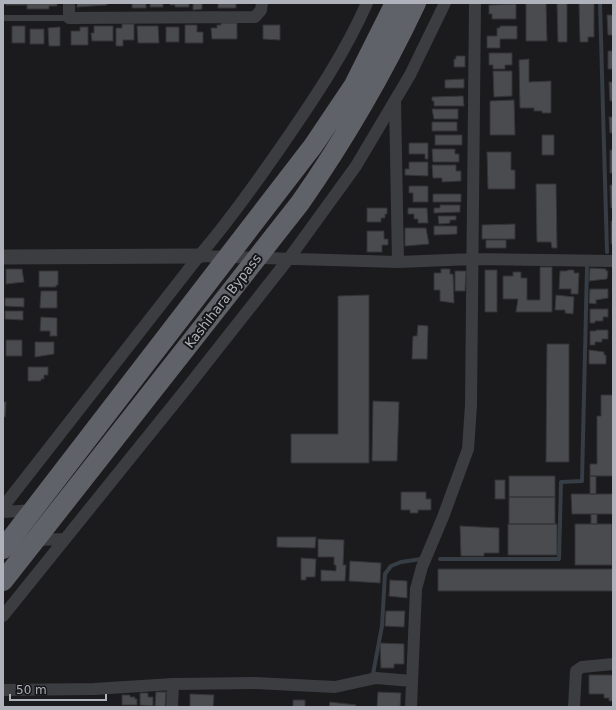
<svg xmlns="http://www.w3.org/2000/svg" width="616" height="710" font-family="'DejaVu Sans',sans-serif">
  <rect width="100%" height="100%" fill="#1b1b1d"/>
  <g fill="none" stroke-linecap="round" stroke-linejoin="round">
    <path stroke="#363d45" stroke-width="4" d="M600,3L607,252
      M440,559H559L561,482L582,481L587,267
      M373,674L382,626L385,574L391,566L401,562L421,559"/>
  </g>
  <path fill="#4a4b4f" stroke="#353538" d="M5,3H57V6H49V9H27V5H5Z
    M77,3H107V5L77,7Z
    M132,3H146V8H132Z
    M150,3H163V7H150Z
    M170,3H189V7H175V5H170Z
    M193,3H202V9L193,10Z
    M218,3H236V8H218Z
    M526,3H546L547,41H526Z
    M557,3H567V42H558Z
    M579,3H594V37H588V42H580Z
    M516,4V19H492V14H489V5Z
    M607,15H613V35H608Z
    M221,23H237V39H212L211,28H217V25H221Z
    M122,24H134V40H123V46H116V28H122Z
    M185,25H197V32H203V43H185Z
    M263,25H280V40L263,39Z
    M12,26H25V43H12Z
    M94,26H113V41H92L91,33H94Z
    M137,26H158L159,43H138Z
    M500,26H517V39H500V48H487V36H497V28H500Z
    M60,27V46H49L48,28Z
    M80,27H88V45H71V31H80Z
    M166,27H179V42H166Z
    M30,29H44V44H30Z
    M608,51H613V69H608Z
    M489,53H512V65H505V69H493V65H489Z
    M456,56H465V67H454V59H456Z
    M529,59V82L551,81V113H542V111H534V108H520L519,60Z
    M493,71H512V96L494,97Z
    M464,79V88H445V80Z
    M609,82H613V101H610Z
    M463,96L464,106H434V101H432V97Z
    M514,100L515,135H490V101Z
    M432,109H458V119H434Z
    M609,117H613V133H610Z
    M432,122H457V131H432Z
    M435,135H462V145H435Z
    M542,135H554V155H542Z
    M409,143H428V159H425V154H409Z
    M432,149H455V154H459V162H433Z
    M610,150H613V173H610Z
    M487,152H511V170H515V189H488Z
    M409,162H428V176L405,175V169H409Z
    M432,165H456V171H461V181L442,182V178H433Z
    M536,184H556L557,248H552L551,242H537Z
    M610,185H613V208H611Z
    M409,186H428V202H413V193H409Z
    M433,194H461V202H433Z
    M440,205H460V212L434,213V208H440Z
    M367,208H387V214H385V218H381V222H367Z
    M408,208H427L428,223H418V219H414V214H408Z
    M438,216H456V220H450V223L439,224Z
    M611,221H613V244H611Z
    M515,224V239H482V225Z
    M434,226H457V234L434,235Z
    M405,228H426L429,244L405,246Z
    M367,231H384V239H388V245H382V252H367Z
    M486,240H506V248H486Z
    M540,267H552V312H516L518,299H503V276H513V272H521V278H527V300H540Z
    M590,268L606,269V271H608L607,279L589,281Z
    M6,269H22L24,282L6,284Z
    M441,269H450V274H453L454,303L440,301V290H434V273H441Z
    M485,270H497V312H485Z
    M568,270H574V273H579L578,294H571V289H559L560,271H567Z
    M39,271H58V285H56V287H39Z
    M455,271H466L465,291H455Z
    M590,289H608V298L596,300V304L589,303Z
    M41,291H57V308H40Z
    M369,295V463H291V434H338V296Z
    M556,295L574,297L573,314L565,313V310H555Z
    M5,298H24V307L5,306Z
    M590,309H608V317H603V321H595V323H590Z
    M5,311H23V320L5,319Z
    M41,317L57,318V336H50V331H40Z
    M418,325L428,326L427,359H412L413,336H417Z
    M596,330H608V339H602V342H595V345H590V331H596Z
    M6,340H22V356H6Z
    M35,342H54V354L35,357Z
    M547,344H569V462H546Z
    M589,350L604,352V355H606V364H589Z
    M28,367H48V375H44V379H41V381H28Z
    M601,395H613V476H590V464H597V416H601Z
    M373,401L399,402L397,461H372Z
    M3,402H6L5,417H3Z
    M509,476H555V497H509Z
    M590,476H596V494H590Z
    M495,480H505V499H495Z
    M401,492H426V499H431V510H418V513H410V510H401Z
    M571,494H613V514H572Z
    M509,497H555V524H509Z
    M591,514H597V524H591Z
    M508,524H557V555H508Z
    M575,524H612V565H575Z
    M460,526L499,528V553H484V556H461Z
    M277,537H316L315,548L277,547Z
    M318,539L344,540L343,565H346L345,581H321V570L336,571V565H334V557H318Z
    M301,558L316,559L315,577H306V580H301Z
    M350,561L381,563L380,583L349,581Z
    M438,569H613V591H438Z
    M390,580L407,581V598L389,596Z
    M386,611H405L404,627L385,626Z
    M380,643L404,644V664H394V668H381Z
    M589,675H613V701H609V698H604V694H589Z
    M156,692H166L165,707L155,706Z
    M378,692L401,693L400,707H377Z
    M140,693H148V697H153V706L140,705Z
    M190,694L214,695L213,707H215H190Z
    M122,695H130V697H135V699H137V705H122Z
    M293,700H305V707H293Z
    M330,702L356,705V707H329Z"/>
  <g fill="none" stroke-linecap="round" stroke-linejoin="round">
    <path stroke="#3c3d41" stroke-width="6" d="M3,18H69"/>
    <path stroke="#3c3d41" stroke-width="12" d="M69,3V18L255,17L261,10L262,3
      M395,100L398,262
      M199,256L398,262L473,259L613,261
      M3,507L199,256C230,220 256,183 283,144C314,99 345,53 367,3
      M3,512L34,510
      M35,540L65,539
      M3,616L186,389L290,257L356,166L410,75L445,3
      M3,690L94,689L173,684L255,683L335,687L376,678L412,681
      M172,707L173,684
      M411,707L416,589L422,567L443,517L468,449L471,405L475,3
      M574,707L576,671L582,667L613,664"/>
    <path stroke="#3c3d41" stroke-width="15" d="M3,257L199,256"/>
    <path stroke="#606269" stroke-width="20" d="M3,549L313,146L354,85L395,3
      M3,581L300,203C344,140 383,73 416,3"/>
  </g>
  <g text-anchor="middle" dominant-baseline="central" stroke-width="4" stroke-linejoin="round" paint-order="stroke">
    <g font-size="13" fill="#afb2bb" stroke="#161618">
      <text transform="translate(223 301) rotate(-52)">Kashihara Bypass</text>
    </g>
  </g>
  <rect width="616" height="710" fill="none" stroke="#afb2bb" stroke-width="8"/>
  <path d="M10 694v6h96v-6" fill="none" stroke="#afb2bb" stroke-width="2"/>
  <text x="16" y="694" font-size="12" fill="#afb2bb" stroke="#161618" stroke-width="3" paint-order="stroke">50 m</text>
</svg>
